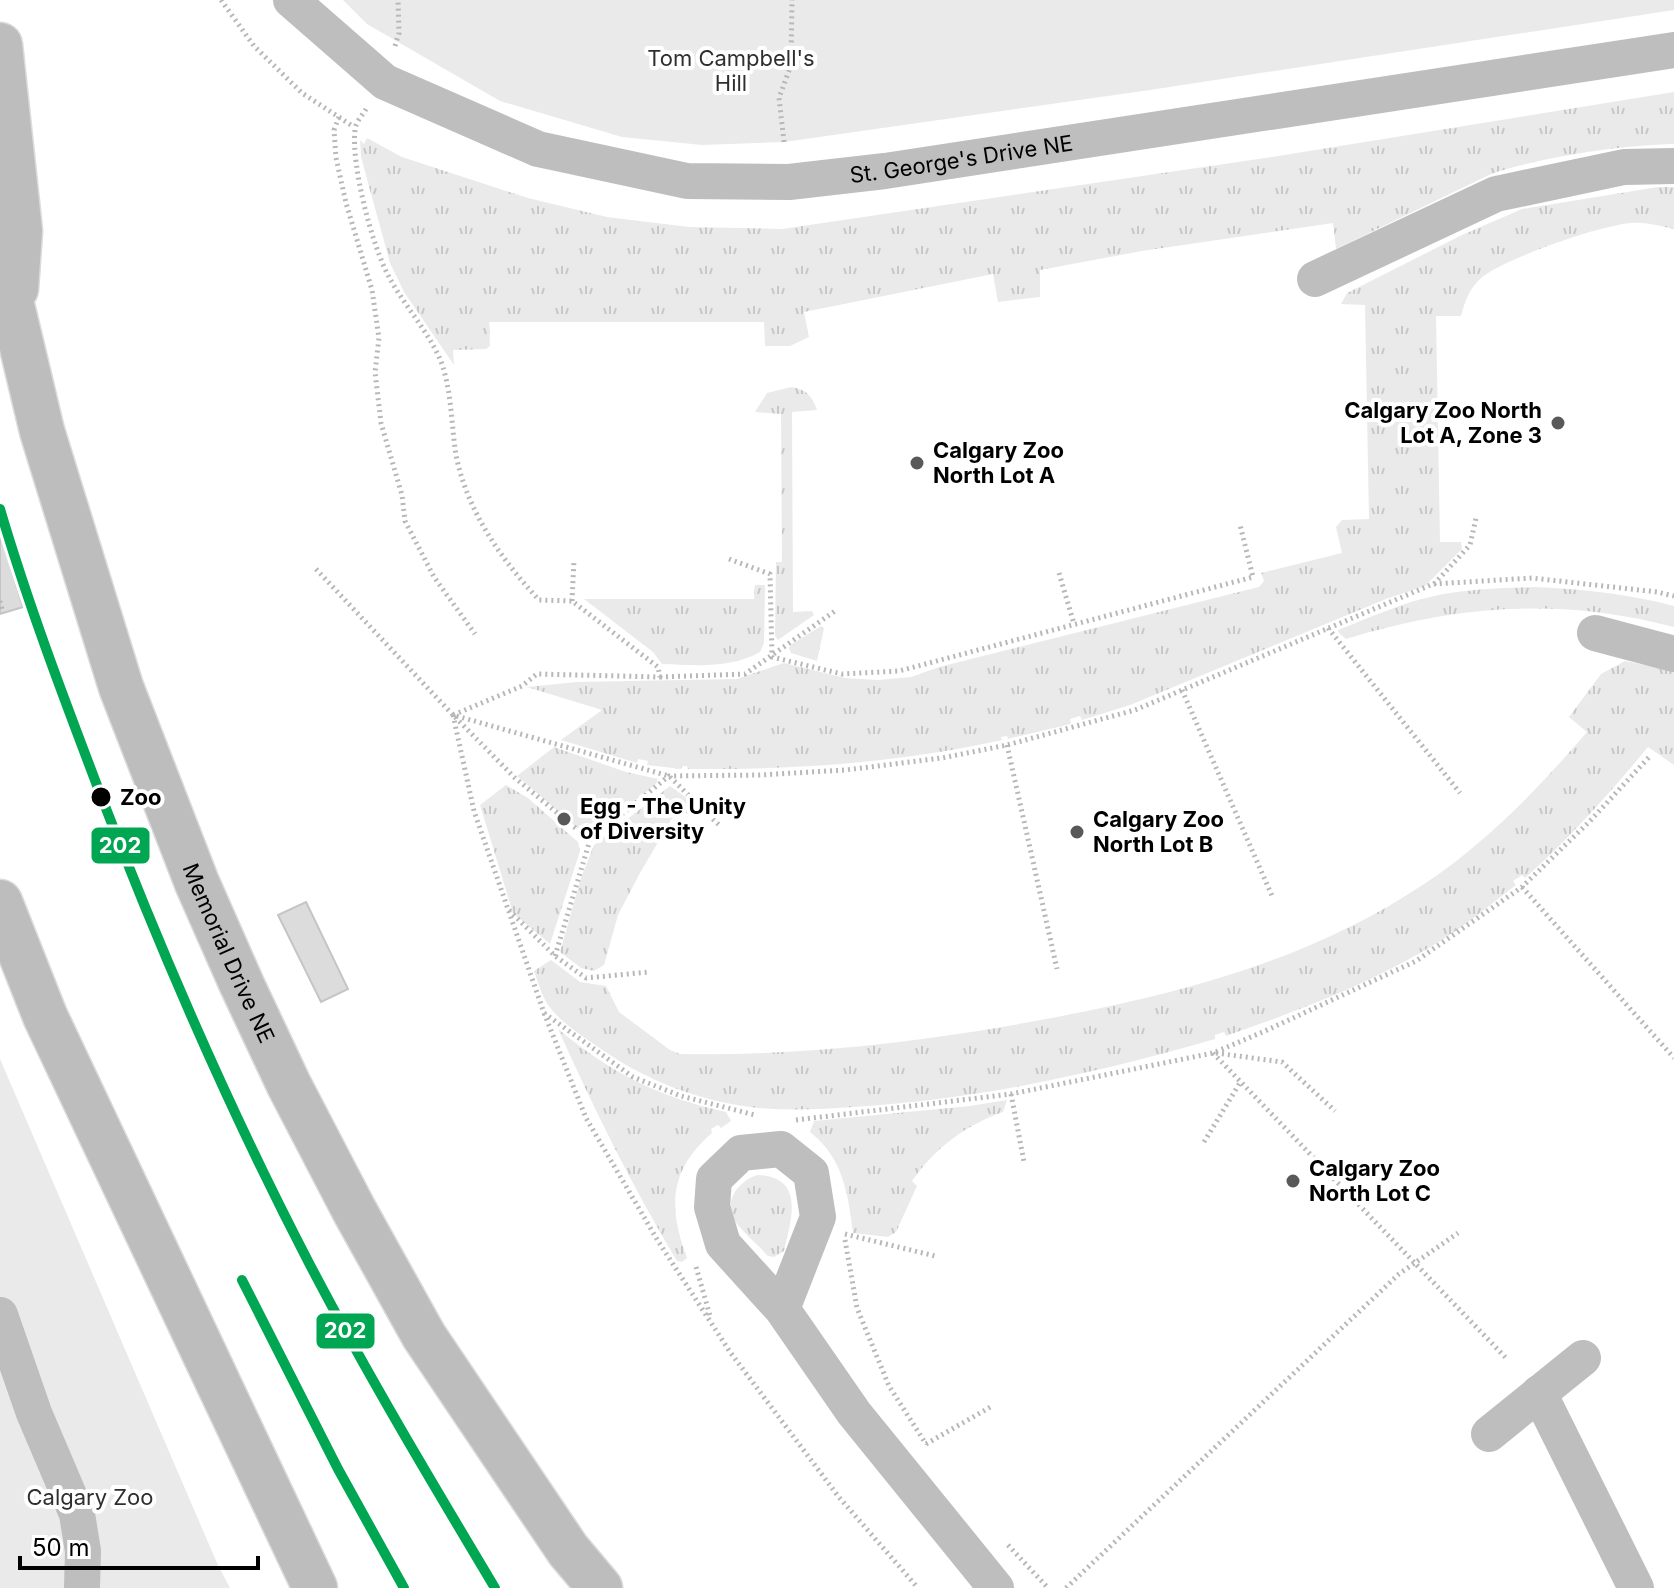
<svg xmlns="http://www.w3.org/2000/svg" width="1674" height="1588" font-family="Inter,sans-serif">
  <defs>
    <pattern id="grass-tufts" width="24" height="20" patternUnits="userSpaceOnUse" patternTransform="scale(2)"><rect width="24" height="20" fill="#eaeaea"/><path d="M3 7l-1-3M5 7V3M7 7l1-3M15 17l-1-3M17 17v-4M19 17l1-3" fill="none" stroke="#c7c7c7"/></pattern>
  </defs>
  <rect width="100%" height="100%" fill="#fff"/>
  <path fill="url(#grass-tufts)" d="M1674,92V144C1620,145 1542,157 1491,174L1336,249L1333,223L1142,251L1040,270V297L998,302L993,274L804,312L809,337L790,346H765L764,322H489L490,346L486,349L453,350L454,365L404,292L390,263L361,157L360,140L364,144L367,138L402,157L528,198L607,217L689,227L782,229L1272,157Z
    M1658,187H1674V229C1660,226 1646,222 1631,223C1601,225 1503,259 1481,278C1469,289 1465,301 1461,316H1436L1440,542H1461L1462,549L1425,586L1386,599L1130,705L1082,720L1080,716L1070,719L1071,724L1008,739L1007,736L1001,737L1002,740C898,763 794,770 688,769L687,766H682L681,769L647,765L648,761L638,759L637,763L561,740L602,710L527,687L577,682L737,679L784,663L845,678L878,680L911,677L939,667L1259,587L1264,581L1261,573L1342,553L1336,527L1342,520L1369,519L1365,305L1341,304L1347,293L1462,235L1522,209Z
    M791,387C806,389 812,396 817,410L792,412L793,612L812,611L814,615L778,640L775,636L776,562H782L781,414L755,412L767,393Z
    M755,585H765L764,643L760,652C730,669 696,665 662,664L653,652L584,599H754Z
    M1536,587C1583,589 1628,594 1674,606V627C1561,597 1457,605 1346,639L1339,633L1338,630C1369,618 1401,603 1434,596C1467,589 1502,588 1536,587Z
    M821,626L824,628L817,661L791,653L789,648L792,644Z
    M1625,661L1674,671V765L1648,747C1609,794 1570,838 1525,878L1522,875L1513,881L1516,885C1496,900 1477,916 1457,930C1386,978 1306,1008 1226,1036L1224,1032L1215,1035V1039C1097,1073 976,1100 853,1107C811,1110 768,1112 726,1103C683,1094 640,1076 604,1051C585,1038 562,1024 548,1005C542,996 538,982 534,971L551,960L580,982L606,986L619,1012L670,1050L680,1054C807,1056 932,1041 1057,1017C1186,992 1314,958 1424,884C1486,843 1539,788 1587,732L1569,717L1601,674Z
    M554,747L626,772L658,779L656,784L594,833L582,832L517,776Z
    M506,785L528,798L578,842L580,851L550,944L513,913L480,805Z
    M670,786L695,804L697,815L694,818L678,808L640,873L618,915L604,965L594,971L581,968L560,952L581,878L594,845Z
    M558,1029C611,1073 659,1097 726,1112L731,1121L721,1128L718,1125L711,1129L712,1133C669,1170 668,1207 687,1258L682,1262L677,1261C632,1186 594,1109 558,1029Z
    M1007,1100L1003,1112C966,1125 935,1148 912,1181L917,1186L896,1232L888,1237L853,1233C848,1193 843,1158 810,1132L814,1121L970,1106Z
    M757,1175C806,1177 791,1220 784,1251L774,1257L768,1256C758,1245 746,1235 737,1224C721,1204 737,1182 757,1175Z"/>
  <path fill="#eaeaea" d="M343,0H1674V10L1150,90L784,142L702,145L622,137L500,101L367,24Z
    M0,1059L217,1563L230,1588H0Z"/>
  <path fill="#dcdcdc" stroke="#c5c5c5" stroke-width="2" d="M0,532L23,607L0,614Z
    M306,902L348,989L321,1002L278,915Z"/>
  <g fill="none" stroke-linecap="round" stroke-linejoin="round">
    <g stroke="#dbdbdb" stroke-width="47">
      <g id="highway">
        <path d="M0,45L20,231L16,289"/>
        <path id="s2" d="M0,255L42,431L121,687L197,883L242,985L289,1085L354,1210L424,1336L568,1550L600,1588"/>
        <path d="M0,902L45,1016L315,1588"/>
      </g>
    </g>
    <path stroke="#b8b8b8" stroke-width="5" stroke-dasharray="2 4" stroke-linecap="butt" d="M221,0L254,46L302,93L354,127
      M395,46L399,33L398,0
      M366,109C362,116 355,123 355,130C351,165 372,246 389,277C404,305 427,330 440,359C452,389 451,424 456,455C467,511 501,559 539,600L572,601L658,667L660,677L537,674L522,686L453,715
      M339,117L334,130L336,158L346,203L372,290L379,338L375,372L381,423L402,495L405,521L434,577L475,634
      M784,142L779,98L791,65L792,0
      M729,559L770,574L772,657L842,674L899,671L1253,577L1240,525
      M316,569L453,715L669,776L721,827
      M1059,573L1074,624
      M1434,584L1470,545L1476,518
      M0,601L3,613
      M572,601L574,560
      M1328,628L1460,793
      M660,677L745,674L835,611
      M1182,690L1273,898
      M453,715L474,811L544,1013L586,1118L658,1241L730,1352L838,1496L918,1588
      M455,717L515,778L590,840
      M1007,745L1057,969
      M1522,887L1674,1058
      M509,910L555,956L586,978L649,972
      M555,956L590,840L669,776L760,775L845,770L942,758L1007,745L1135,710L1433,584L1532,578L1657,592L1674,596
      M544,1013L633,1077L681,1096L755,1115
      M1213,1053L1506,1358
      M1216,1053L1282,1062L1335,1111
      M1011,1094L1024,1162
      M796,1120L1011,1094L1213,1053L1265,1031L1416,961L1522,887L1590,821L1651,755
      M1204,1142L1241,1081
      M845,1234L935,1256
      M845,1240L857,1308L889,1386L926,1444
      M696,1267L711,1319
      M926,1444L992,1406
      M1008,1545L1048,1588
      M1066,1588L1399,1274L1458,1233"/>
    <g stroke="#bebebe" stroke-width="36">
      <path id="s1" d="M291,0L385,82L538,149L687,181L789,182L885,171L1674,50"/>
      <path d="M1315,279L1496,194L1624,167L1674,166"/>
      <path d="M1595,633L1674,654"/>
      <path d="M782,1309L818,1217L811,1173L781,1149L741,1153L714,1179L712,1207L723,1244L782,1309L854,1413L996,1588"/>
      <path d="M0,1315L34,1413L77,1514L83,1551L82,1588"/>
      <path d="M1539,1393L1636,1588"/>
      <path d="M1489,1434L1583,1358"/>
    </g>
    <use href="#highway" stroke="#bdbdbd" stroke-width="44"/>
    <g stroke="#fff" stroke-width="16">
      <path id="rail-1" d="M0,509C28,604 63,696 98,788C160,950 229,1109 309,1263C367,1374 431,1481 495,1588
        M242,1280L338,1469L404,1588"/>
    </g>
    <use href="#rail-1" stroke="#00a651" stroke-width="10"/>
  </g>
  <g fill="#595959" stroke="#fff" stroke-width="3">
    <circle cx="1558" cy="423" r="8"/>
    <circle cx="917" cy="463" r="8"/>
    <circle cx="564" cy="819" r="8"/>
    <circle cx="1077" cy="832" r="8"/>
    <circle cx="1293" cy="1181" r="8"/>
  </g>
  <circle fill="#000" stroke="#fff" stroke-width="3" cx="101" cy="797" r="11"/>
  <g text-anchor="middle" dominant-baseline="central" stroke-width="8" stroke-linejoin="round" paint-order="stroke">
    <g font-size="22" fill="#2f2f2f" stroke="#fff">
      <text x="731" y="58">Tom Campbell's<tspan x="731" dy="25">Hill</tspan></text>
      <text x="90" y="1497">Calgary Zoo</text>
    </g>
    <g font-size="22" fill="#000" stroke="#fff">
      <text stroke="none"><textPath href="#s1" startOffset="720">St. George's Drive NE</textPath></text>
      <text stroke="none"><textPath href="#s2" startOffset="736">Memorial Drive NE</textPath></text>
    </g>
    <g font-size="22" font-weight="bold" fill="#000" stroke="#fff" text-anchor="start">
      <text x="1542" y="410" text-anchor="end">Calgary Zoo North<tspan x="1542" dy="25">Lot A, Zone 3</tspan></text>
      <text x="933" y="450">Calgary Zoo<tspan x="933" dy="25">North Lot A</tspan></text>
      <text x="580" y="806">Egg - The Unity<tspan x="580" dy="25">of Diversity</tspan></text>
      <text x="1093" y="819">Calgary Zoo<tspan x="1093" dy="25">North Lot B</tspan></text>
      <text x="1309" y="1168">Calgary Zoo<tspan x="1309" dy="25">North Lot C</tspan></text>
    </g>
    <g font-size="22" font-weight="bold" fill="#000" stroke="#fff" text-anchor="start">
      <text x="120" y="797">Zoo</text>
    </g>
  </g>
  <g stroke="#fff" stroke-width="3">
    <rect x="90" y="826" width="61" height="39" rx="8" fill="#00a651"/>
    <rect x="315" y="1312" width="61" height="38" rx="8" fill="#00a651"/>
  </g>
  <g font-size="22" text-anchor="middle" font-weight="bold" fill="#fff">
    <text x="120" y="853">202</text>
    <text x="345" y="1338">202</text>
  </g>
  <path d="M20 1556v12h238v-12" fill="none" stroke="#000000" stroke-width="4"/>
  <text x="32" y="1556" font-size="24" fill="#000000" stroke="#ffffff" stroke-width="6" paint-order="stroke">50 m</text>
</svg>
